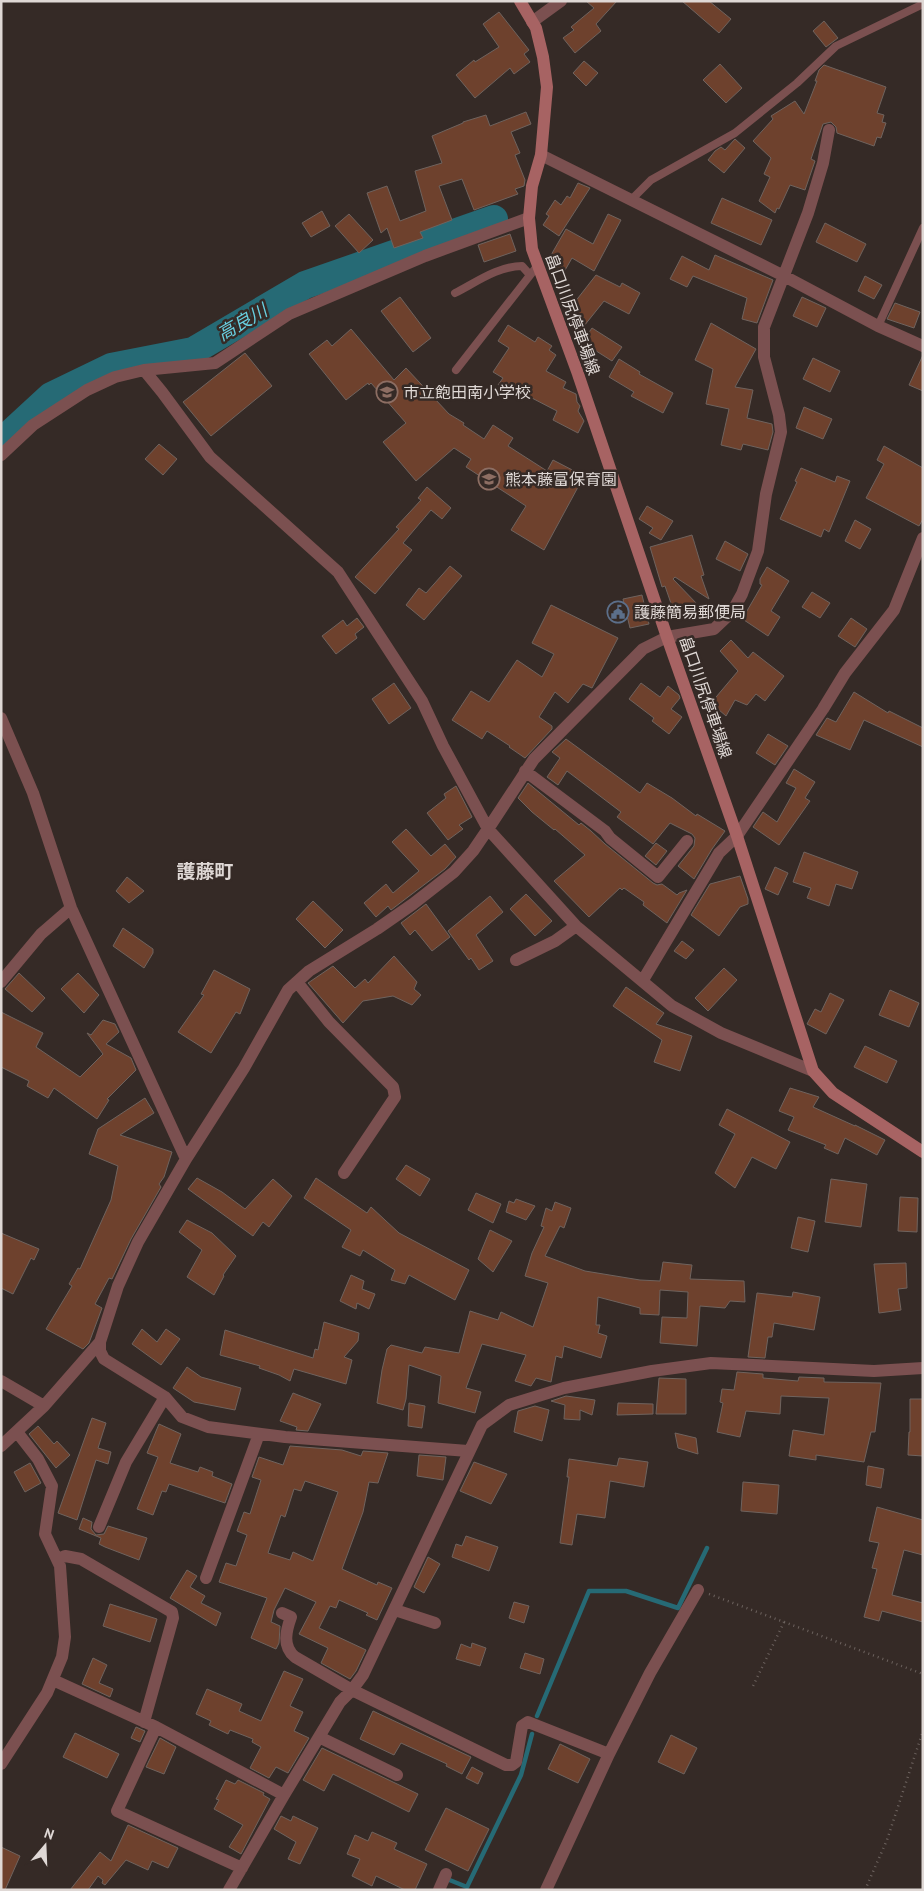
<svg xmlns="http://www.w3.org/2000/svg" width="924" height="1891" font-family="'PT Sans','Noto Sans JP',sans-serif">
  <rect width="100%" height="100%" fill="#352a26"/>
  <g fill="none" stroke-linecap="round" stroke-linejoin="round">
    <path stroke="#266a75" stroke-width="4.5" d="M537,1716L589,1591H626L678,1608L707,1548
      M447,1879L467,1887L521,1775L532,1734"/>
    <path stroke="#266a75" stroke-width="28" d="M1,442L51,396L111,367L193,351L305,285L494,219"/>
  </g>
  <path fill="#6e412d" stroke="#6f635e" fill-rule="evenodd" d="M586,1H617L596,24L601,31L575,53L563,38L574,30L571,27L594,8Z
    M682,1H709L731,19L719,33Z
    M499,12L529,50L524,54L530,62L514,74L510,68L475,98L456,75L474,60L475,62L499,47L483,24Z
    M824,21L838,38L826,47L813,31Z
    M584,61L598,73L586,86L573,73Z
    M720,64L742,88L726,103L703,80Z
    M824,65L886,87L877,113L884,115L882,122L886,123L881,138L877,137L874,146L837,133L836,127L831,122L823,124L811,159L815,161L805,190L790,185L779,209L777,208L775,213L759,201L770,177L764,174L771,158L753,141L773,119L771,116L795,101L804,114L817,81H815L819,70Z
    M526,112L531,124L511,132L520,153L515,155L525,180L524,186L515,189L518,194L474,210L462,179L439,186L452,220L420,232L423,238L394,248L387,228L381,233L367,193L387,186L400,221L426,211L415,171L442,163L432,136L463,123V122L486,115L490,126Z
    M735,139L745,148L724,173L708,160L715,151L721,147L725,150Z
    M578,183L590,188L559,236L543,225L549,216L546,214L555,200L561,205L567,196L570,198Z
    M722,198L772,220L761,245L711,223Z
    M322,211L330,226L311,237L302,223Z
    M349,214L373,240L359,253L335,226Z
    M608,214L621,220L594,271L572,258L564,272L547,262L566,229L593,244Z
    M825,223L866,244L857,262L816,242Z
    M510,234L516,251L484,262L478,245Z
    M715,255L773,280L757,323L742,319L747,298L693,276L687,287L670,279L682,256L709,270Z
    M596,275L620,287L622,283L640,293L629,314L604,301L584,326L567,312Z
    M865,276L882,285L874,299L858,291Z
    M400,297L431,338L413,352L381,311Z
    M802,297L826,308L817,327L793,316Z
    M895,303L920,312L914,328L887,319Z
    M711,323L756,349L735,387L753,390L747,418L772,424L773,432L768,450L743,444L741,450L721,445L729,409L706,404L713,369L695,360Z
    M508,325L535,342L538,337L552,346L549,350L556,355L546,371L566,382L563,388L576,394L577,402L580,406L578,411L584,421L578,433L553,420L557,411L528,396L512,385L508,391L498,385L503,378L493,372L509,348L498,341Z
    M592,328L622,347L612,361L582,342Z
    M351,329L394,380L406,368L449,414L464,423L463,425L484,439L493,425L513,438L508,446L547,471L553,460L584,476L544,550L511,530L526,506L466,467L471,459L454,448L416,481L383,442L406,423L371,383L369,385L368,383L346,400L309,354L327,340L332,346Z
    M245,353L272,386L211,436L183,402Z
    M923,355V391L909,385Z
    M813,358L840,371L830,392L803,379Z
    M619,359L640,372L639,374L673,393L663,413L631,396L634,392L609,377Z
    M804,407L832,419L823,439L796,428Z
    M159,444L177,459L163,475L145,459Z
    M884,446L923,468V519L919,526L866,498L884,464L877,460Z
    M801,468L835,482L837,476L850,481L829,532L824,529L821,537L780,519L797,482L795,481Z
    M427,487L451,508L442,519L431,510L403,543L412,550L375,594L355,577L399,529L396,527L421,500L418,498Z
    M647,506L673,521L661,540L649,533L653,528L639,519Z
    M855,520L871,529L860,549L845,541Z
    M692,535L704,575L701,576L709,599L675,577L673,579L699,606L675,615L665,586L662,587L650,547Z
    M725,541L748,554L740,571L716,559Z
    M450,566L462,576L424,620L406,605L419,588L426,593Z
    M767,567L789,581L771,611L780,617L768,636L744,620V616L762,585L760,584V579Z
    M812,592L830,603L820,618L802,607Z
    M642,595L649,624L630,628L623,599Z
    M551,605L618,638L592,688L583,684L568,703L555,692L539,717L552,726V729L525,758L509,747L510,746L487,731L482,739L452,720L471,691L489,702L517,660L542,677L554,654L532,643Z
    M357,618L364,627L355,634L357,638L336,654L322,636L343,620L347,626Z
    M851,618L867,629L855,647L838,636Z
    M731,640L748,658L753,652L784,676L765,701L756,694L747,705L735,700L726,716L711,703L738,671L720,651Z
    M394,683L411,708L389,724L372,699Z
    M641,683L660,697L668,686L679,695L680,698L671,709L682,717L669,734L652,721L654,718L629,699Z
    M854,692L888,713L889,711L923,728V747L864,720L850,750L816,735L827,718L836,722Z
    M768,734L788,746L775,765L756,753Z
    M566,739L640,793L647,783L672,798L696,816L697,814L725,831L712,849L694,879L678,866L694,846L695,838L692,834L670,823L653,844L617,817L621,812L567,771L558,785L547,777L560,758L552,752Z
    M794,769L815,782L805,798L810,801L779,845L753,827L763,812L777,822L796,788L786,783Z
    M528,783L579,825L581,823L591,831L605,844L653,883L657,885L662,884L677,895L679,893L687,890L667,923L643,905L644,902L624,888L622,890L620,888L589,917L554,881L585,855L555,829L554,830L532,812L518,798Z
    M456,786L472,817L459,825L463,829L448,840L427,813L446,798L444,794Z
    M406,829L431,856L445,844L456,857L445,869L408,897L391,910L388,906L376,917L364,903L386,884L393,893L419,871L392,842Z
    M656,843L667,851L656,865L645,856Z
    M804,852L858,872L852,889L836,884L829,906L807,898L811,888L793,882Z
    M775,867L788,873L778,895L765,889Z
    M740,876L748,899V904L740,907L719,936L691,915L710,884Z
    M127,877L144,891L129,903L116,891Z
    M526,894L552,921L535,936L510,909Z
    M490,896L503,912L476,935L493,961L479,970L471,958L469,960L448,931Z
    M313,901L343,930L325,948L296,919Z
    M426,904L450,937L432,951L415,930L410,935L401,923Z
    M123,928L153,949V953L144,968L113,946Z
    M682,941L694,950L686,959L674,951Z
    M394,956L417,982L414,989L421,995L412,1005L393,996L363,1001L343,1023L308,983L333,966L355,988L365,979L368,983Z
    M724,968L737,980L708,1011L695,998Z
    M214,970L250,989L240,1014L236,1012L211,1053L178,1032L204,995L201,994Z
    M19,973L45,998L32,1012L5,989Z
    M78,973L99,995L84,1013L61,989Z
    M626,987L664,1013L656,1024L692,1036L680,1071L654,1062L662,1040L613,1006Z
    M890,990L919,1003L909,1027L879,1015Z
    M830,993L844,1000L826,1034L807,1024L815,1009L821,1012Z
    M1,1012L43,1033L36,1047L80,1077L103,1054L87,1033L91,1035L103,1020L115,1024L119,1032L106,1044L131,1058L136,1070L107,1099L109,1100L97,1119L54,1088L48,1098L27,1086L29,1081L1,1067Z
    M865,1046L897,1061L887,1083L854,1067Z
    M790,1088L819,1097L813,1107L855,1126V1125L885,1140L877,1155L845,1138L838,1154L824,1148L826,1145L788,1130L794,1117L779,1111Z
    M145,1098L154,1113L120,1135L172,1152L164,1177L159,1184L161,1187L131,1239L112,1279L109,1278L95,1304L102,1308L89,1343L83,1349L46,1329L72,1286L69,1284L78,1268L80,1269L111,1200L118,1166L89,1154L98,1129Z
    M727,1109L790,1142L776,1169L752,1157L735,1188L715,1173L735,1134L719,1125Z
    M406,1165L430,1179L420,1196L396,1179Z
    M197,1178L222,1192L245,1209L273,1179L292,1196L269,1227L263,1222L253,1236L188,1189Z
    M316,1178L367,1213L371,1207L399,1233L469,1270L455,1300L409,1275L405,1284L391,1280L395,1270L363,1250L360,1256L342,1247L351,1230L304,1198Z
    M831,1179L867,1184L861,1227L825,1222Z
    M476,1193L501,1204L493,1223L468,1210Z
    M900,1197L918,1198L917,1232L898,1231Z
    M516,1199L535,1206L526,1220L506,1212L509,1201L514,1203Z
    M555,1202L571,1208L564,1228L560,1226L545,1256L585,1271L640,1280L660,1281L663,1262L692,1265L690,1279L744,1281L745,1302L730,1301L725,1308L700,1306L697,1346L660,1343L662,1317L687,1318L688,1292L660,1290L659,1315L640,1314V1308L598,1297L596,1325H600L598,1333L607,1336L601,1358L564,1346L562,1358L556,1356L551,1382L536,1378L531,1386L515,1381L526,1355L482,1344L466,1388L481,1392L475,1413L438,1403L441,1376L409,1365L406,1399L403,1410L377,1403L382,1370L387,1349L391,1345L422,1353L425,1347L459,1353L470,1311L498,1320L501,1312L533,1327L548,1283L525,1276L532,1253L544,1227L541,1226L546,1208L552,1211Z
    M798,1217L815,1221L808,1252L791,1248Z
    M187,1220L212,1233L236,1256L223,1275L224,1276L214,1295L187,1277L202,1250L179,1232Z
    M490,1230L512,1241L493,1272L478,1259Z
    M1,1233L39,1249L34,1260L31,1258L13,1294L1,1288Z
    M906,1263L907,1288L898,1289L901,1310L879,1313L874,1264Z
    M351,1275L364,1281L362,1289L375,1294L369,1309L357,1303L356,1309L340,1301Z
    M793,1292L820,1297L814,1330L774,1323L772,1337H768L765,1358L748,1357L757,1293L792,1297Z
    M324,1322L359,1333L358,1341L344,1357L352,1360L346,1384L294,1369L290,1381L279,1375L259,1368L260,1366L220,1355L225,1330L313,1358L315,1349L318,1350Z
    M142,1329L157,1342L166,1329L180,1339L161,1365L132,1344Z
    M187,1367L201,1377L241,1388L235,1410L194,1402L173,1388Z
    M737,1372L763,1374V1378L798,1381L799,1377L824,1378V1382L881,1383L875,1432H871L864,1462L816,1455V1460L789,1456L793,1430L824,1435L829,1398L781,1396L780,1414L746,1411L740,1437L717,1432L723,1403L720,1402L722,1389L734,1390Z
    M659,1378L686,1379V1414H656Z
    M293,1393L321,1404L308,1431L296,1430L297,1427L280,1421Z
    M566,1396L595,1400L592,1415L580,1410V1420L564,1419L565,1405L551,1401Z
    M910,1399H923V1456L908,1455L909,1432H910Z
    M409,1403L425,1406L422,1428L408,1426Z
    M618,1403L653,1404V1414L617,1415Z
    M535,1406L549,1410L542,1441L514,1432L518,1411Z
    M92,1418L106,1423L98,1448L111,1452L108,1464L96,1460L77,1520L58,1513Z
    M159,1424L181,1434L170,1463L198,1472L200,1467L213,1472L212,1476L232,1484L225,1503L169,1484L166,1492L162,1491L153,1515L137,1509L158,1457L147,1453Z
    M38,1426L54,1444L57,1441L70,1455L56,1468L29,1434Z
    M675,1433L696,1438L698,1454L678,1448Z
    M290,1446L342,1450L361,1456L363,1451L388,1453L378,1483L369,1482L363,1512L342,1569L377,1585L378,1582L392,1588L377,1620L366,1615L368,1613L339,1600L336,1608L330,1606L319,1628L366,1650L356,1671L350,1679L321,1663L328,1648L299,1634L316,1602L285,1588L274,1610L271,1622L280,1626L279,1643L276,1649L251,1638L267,1598L219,1582L226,1563L236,1566L247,1535L237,1531L244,1512L250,1514L261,1480L252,1477L259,1457L283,1465ZM305,1481L338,1492L313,1561L293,1552L290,1560L268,1553L281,1515L285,1517L294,1489L301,1491Z
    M419,1455L446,1457L443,1480L417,1476Z
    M619,1458L648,1462L644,1487L610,1481L605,1518L577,1514L572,1545L560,1543L569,1477H567L569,1459L617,1466Z
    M474,1462L507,1474L491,1504L460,1491Z
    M30,1463L41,1483L25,1492L14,1472Z
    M868,1466L884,1469L881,1488L866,1485Z
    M743,1482L779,1485L777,1514L741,1511Z
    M877,1507L923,1520V1555L904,1550L892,1595L923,1603V1622L882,1611L879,1621L864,1617L877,1569L872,1568L879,1543L869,1541Z
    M83,1518L92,1522L91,1529L96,1535L104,1534L108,1526L147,1538L139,1560L105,1547L99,1544L101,1538L79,1529Z
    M466,1536L498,1547L489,1571L452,1557L456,1544L462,1546Z
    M428,1557L440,1564L424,1593L414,1587Z
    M187,1570L197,1576L190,1587L205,1596L201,1603L221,1613L216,1626L170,1598Z
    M514,1602L529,1606L524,1623L509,1618Z
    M110,1604L157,1619L150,1642L103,1626Z
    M472,1643L486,1648L480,1666L456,1659L461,1644L471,1648Z
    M525,1653L544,1659L540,1674L520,1668Z
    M93,1658L107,1665L99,1683L113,1689L110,1697L82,1684Z
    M284,1671L303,1679L290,1706L303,1712L294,1731L309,1738L288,1773L276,1767L269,1778L250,1768L261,1747L252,1742L253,1739L230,1730L228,1734L209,1725L211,1721L196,1714L207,1689L242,1704L239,1711L261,1721Z
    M373,1711L471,1757L462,1774L446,1766L447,1764L401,1743L394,1755L360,1739Z
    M136,1727L145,1731L140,1742L131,1738Z
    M75,1733L119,1754L107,1778L63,1757Z
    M671,1735L697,1748L684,1774L658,1762Z
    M160,1738L176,1747L164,1774L146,1767Z
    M560,1744L590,1759L578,1783L548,1769Z
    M322,1748L418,1794L409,1812L333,1774L324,1791L303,1780Z
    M472,1767L483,1773L478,1784L466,1778Z
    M226,1780L235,1784L238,1780L264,1793L263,1795L270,1799L241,1854L229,1847L243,1825L214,1809L219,1800L216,1799Z
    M446,1808L489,1829L468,1871L425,1850Z
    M281,1816L291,1821L293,1816L318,1828L300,1864L288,1859L296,1842L274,1829Z
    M128,1825L178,1848L168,1868L152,1861L148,1870L126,1860L105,1885L102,1883L103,1880L98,1876L88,1890H70L100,1852L111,1861Z
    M372,1832L397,1843L394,1849L427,1864L415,1890H405L376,1876L372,1886L352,1876L360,1859L347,1854L355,1835L368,1841Z
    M1,1847L20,1856L5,1890H1Z"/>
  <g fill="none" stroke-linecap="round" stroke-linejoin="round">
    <path stroke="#6d635f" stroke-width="2.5" stroke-dasharray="1 4" stroke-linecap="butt" d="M709,1594L784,1622L752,1688
      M784,1622L923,1674
      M865,1890L887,1840L923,1731"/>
    <path stroke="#7b5050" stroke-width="8" d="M631,200L651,180L735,133L797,83L836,46L923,4
      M455,293C475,283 498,266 522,266L530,275
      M878,326L923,228
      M456,370L538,265"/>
    <path stroke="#7b5050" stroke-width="12" d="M532,22L561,1
      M541,155L784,276L878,326L923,346
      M144,370L162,392L210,457L338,572L422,701L443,746L488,829L576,926L672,1006L721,1033L813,1071
      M1,455L33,425L87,390L115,377L144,370L215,363L289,314L425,256L529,218
      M1,718L33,793L71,908L186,1159
      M525,771L605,831L610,838L658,877L687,841
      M516,960L555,941L576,926
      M643,980L719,853L737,836L823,709L845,673L894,610L923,538
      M1,982L41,934L71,908
      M297,982L329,1022L393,1087L395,1097L344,1173
      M1,1381L44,1406
      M1,1446L44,1406L100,1342
      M468,1451L285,1437L208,1427L182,1417L165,1397L104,1359L100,1351V1342L118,1286L138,1242L186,1159L244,1068L288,990L309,971L377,929L413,904L454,872L473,851L488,829L534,759L643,649L667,637L714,629L732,612L742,594L758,551L766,494L781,432L779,415L764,357V327L808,213L823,163L829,130
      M99,1527L126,1462L165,1397
      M58,1559L65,1556L81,1559L172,1612L173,1618L144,1722
      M206,1578L259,1434
      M395,1610L435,1623
      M282,1613L291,1617C286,1631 282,1646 295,1657L352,1690L506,1765H512L516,1762L522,1726L528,1722L609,1754
      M53,1680L156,1727L284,1795
      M156,1727L117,1811L242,1868
      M319,1737L397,1775
      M1,1764L47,1693L62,1657L65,1637L60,1566L45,1534L52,1486L38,1459L17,1432
      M229,1890L284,1795L340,1702L352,1690L363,1675L482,1425L509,1405L564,1388L652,1371L711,1363L874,1371L923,1368
      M439,1890L446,1874
      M546,1890L609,1754L650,1673L698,1590"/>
    <path stroke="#a76363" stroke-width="12" d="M520,1L536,28L543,57L547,87L541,155L532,186L529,218L532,249L578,374L667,637L737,836L813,1071L833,1093L923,1152"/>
  </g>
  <defs>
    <g id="school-ring" transform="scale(1.125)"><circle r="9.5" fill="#352a26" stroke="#8d6e63" stroke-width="1.5"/><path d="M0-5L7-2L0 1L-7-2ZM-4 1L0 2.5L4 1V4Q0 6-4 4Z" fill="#8d6e63"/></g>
    <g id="civic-ring" transform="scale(1.125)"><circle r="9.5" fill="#352a26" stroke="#5c6f8a" stroke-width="1.5"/><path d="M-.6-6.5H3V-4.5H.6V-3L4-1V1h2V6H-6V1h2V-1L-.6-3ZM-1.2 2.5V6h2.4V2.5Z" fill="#5c6f8a"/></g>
  </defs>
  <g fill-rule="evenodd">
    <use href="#school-ring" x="387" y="392"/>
    <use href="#school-ring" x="489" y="479"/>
    <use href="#civic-ring" x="618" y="612"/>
  </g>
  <g text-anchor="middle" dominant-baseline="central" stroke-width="5" stroke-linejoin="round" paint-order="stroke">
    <g font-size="16" fill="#dfd8d5" stroke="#352a26">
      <text transform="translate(573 314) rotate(70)">畠口川尻停車場線</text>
      <text transform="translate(706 697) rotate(71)">畠口川尻停車場線</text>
    </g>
    <g font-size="16" fill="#dfd8d5" stroke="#352a26" text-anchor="start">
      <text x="403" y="392">市立飽田南小学校</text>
      <text x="505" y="479">熊本藤富保育園</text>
      <text x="634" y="612">護藤簡易郵便局</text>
    </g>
    <g font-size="18" font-style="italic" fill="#68d0e1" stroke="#352a26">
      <text transform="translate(242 322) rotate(-30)">高良川</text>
    </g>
    <g font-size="19" font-weight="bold" fill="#dfd8d5" stroke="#352a26">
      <text x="205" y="871">護藤町</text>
    </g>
  </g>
  <rect width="924" height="1891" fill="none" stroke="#dfd8d5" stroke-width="5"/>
  <g transform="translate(45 1846) rotate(19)" stroke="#352a26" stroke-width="4" paint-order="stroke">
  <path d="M0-4L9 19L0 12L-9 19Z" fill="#dfd8d5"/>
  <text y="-8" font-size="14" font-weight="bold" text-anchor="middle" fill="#dfd8d5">N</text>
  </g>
</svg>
